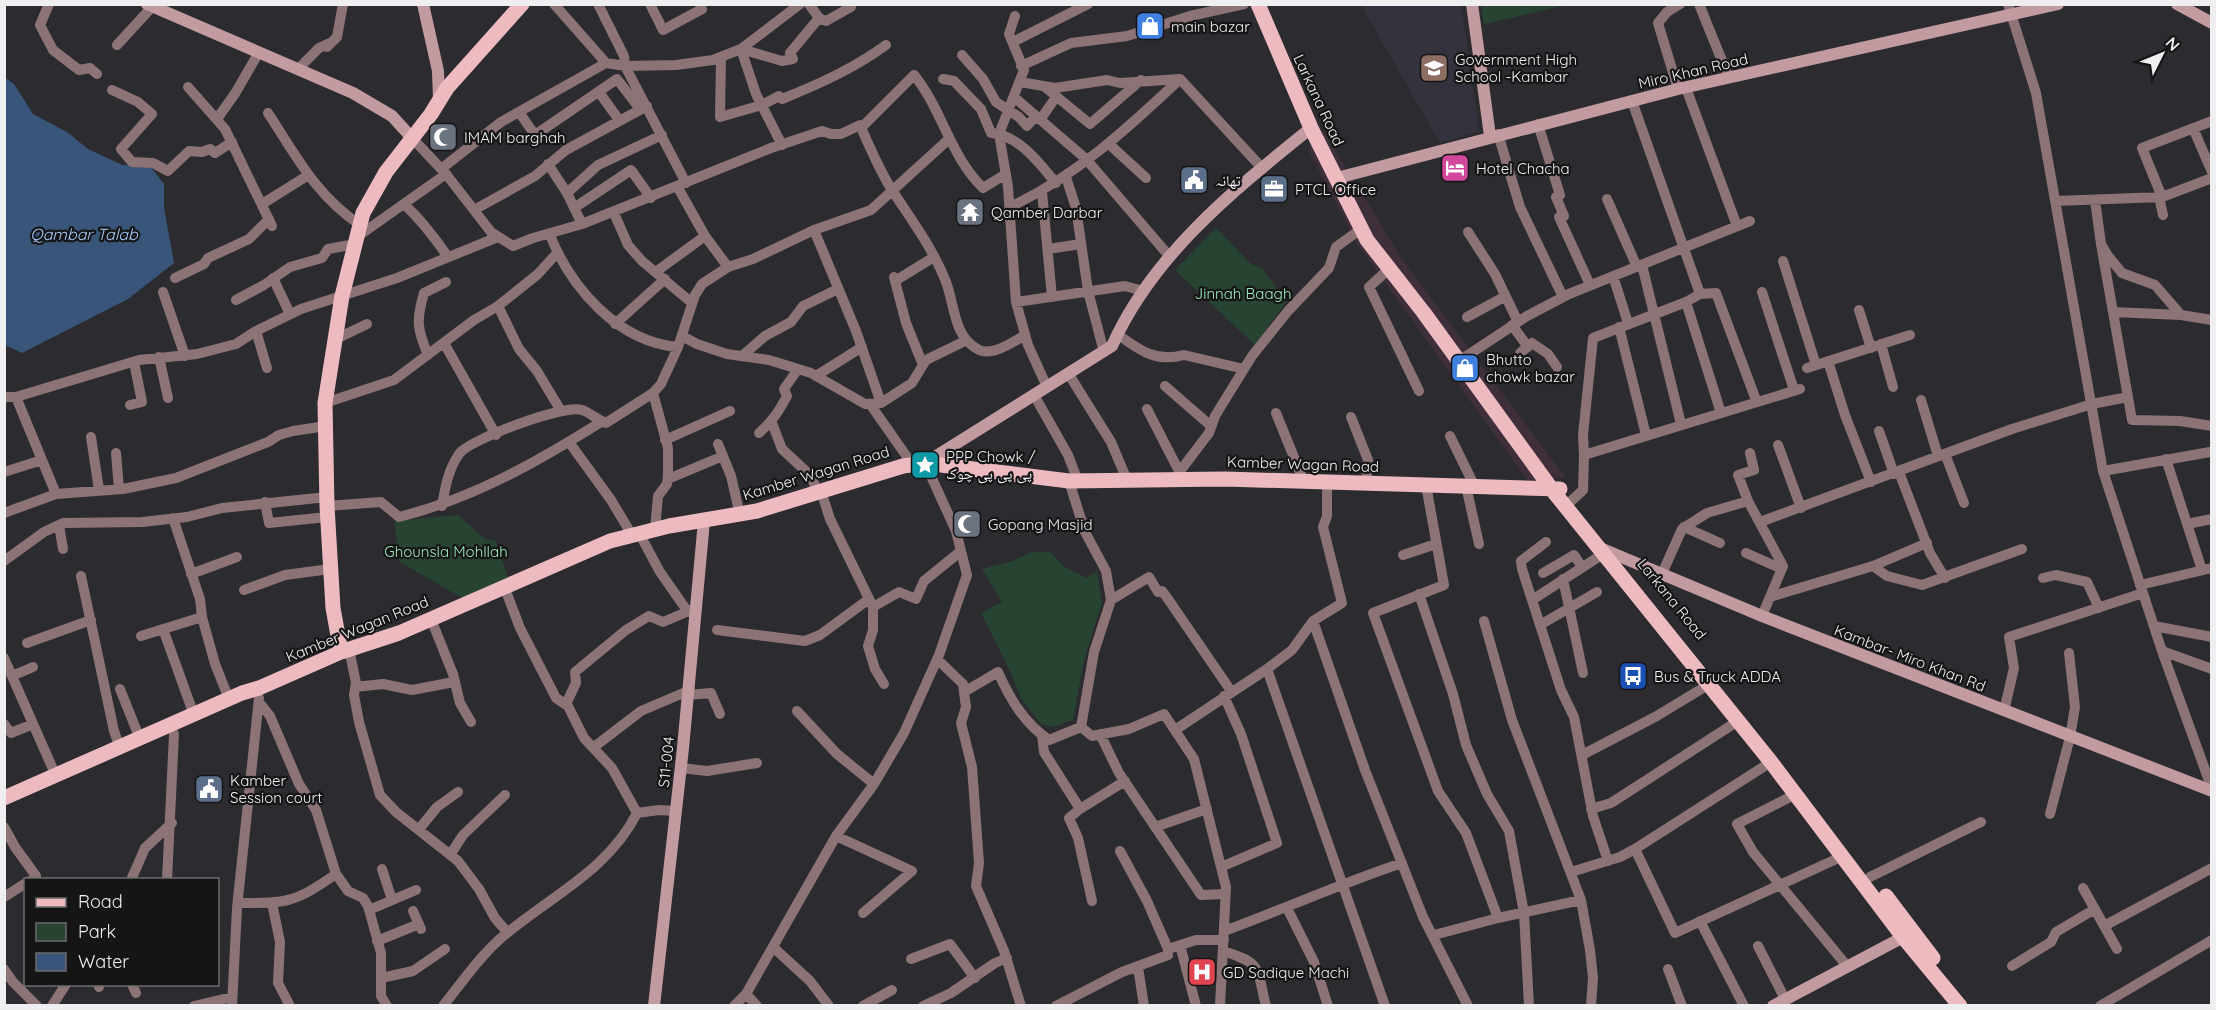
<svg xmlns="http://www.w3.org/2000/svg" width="2216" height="1010" font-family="Quicksand,'Noto Naskh Arabic',sans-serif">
  <rect width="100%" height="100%" fill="#2c2c30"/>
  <path fill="#3e2f3b" d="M1323,130L1402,259L1565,477L1527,480L1356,242L1308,149Z"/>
  <path fill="#34333d" d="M1361,5H1461L1479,131L1440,143Z"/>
  <path fill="#274332" d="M1481,4H1567V5L1484,24Z
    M1216,228L1251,264L1262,268L1286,302L1255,345L1175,270Z
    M458,515L485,539L495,540L508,577L464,599L400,562L394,521Z
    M1031,552H1050L1064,567L1087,578L1097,571L1102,602L1084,660L1073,720L1054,727L1041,724L1021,698L1010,671L981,613L1002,602L982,569L1013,561Z"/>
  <path fill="#39557a" d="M4,77L14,84L33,114L67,132L88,149L122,165L150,166L164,184V208L174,263L128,299L22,353L5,345Z"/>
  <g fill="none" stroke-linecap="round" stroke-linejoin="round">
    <path stroke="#8c7376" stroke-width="10" d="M49,4L40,25L53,50L79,70L90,68L97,74
      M554,4L606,63L625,66L676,65L713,60L741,49L800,4
      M598,4L624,56L625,66L686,183
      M650,4L663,30L702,9L700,4
      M809,4L819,18L826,21L851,7
      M1699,4L1729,78
      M2008,4L2036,93L2103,471L2162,651L2212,789
      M1015,16L1009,34L1024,70L999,134L1008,187L1016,302L1028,345L1047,387
      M1013,42L1088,4
      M117,45L152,7
      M327,47L337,37L343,4
      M962,55L983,79L996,102L1019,117L1027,126L1036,116
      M721,57L720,117L762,105L779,96L782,99C819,84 853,69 886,45
      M1021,66L1071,43L1127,36L1190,16L1244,4
      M298,69L319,48L332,42
      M943,79L954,81L981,109L991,133C1019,135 1039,163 1056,183
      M1020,82L1055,88L1107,80L1120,83L1180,79L1262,168
      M188,87L225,129L272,226
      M1045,87L1090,124L1141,80
      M1686,88L1737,226
      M1678,89L1658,23L1667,12L1680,4
      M112,90L138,102L152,114L121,149L132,162L153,163L168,171L189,151L202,152L210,149L215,153L232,142
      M599,92L619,120
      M1014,97L1086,159L1170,257
      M1632,101L1700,294
      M519,112L535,135L617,79L640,109
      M268,113C297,157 315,194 360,225
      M217,119L236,92L259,52
      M1040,120L1056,97
      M1538,124L1560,195L1556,197L1564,216L1559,217L1590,285
      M861,128L914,75C942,109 950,156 983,188L1006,174
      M2193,128L2212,172
      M1498,134L1520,207L1563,297
      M412,138L446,174L491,232L513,246L533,238L582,224L771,148L822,131L831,134H841L860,125C869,146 879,168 890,187C910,218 933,248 946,282C955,305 953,337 979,350C993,356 1013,342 1025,335
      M1109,144L1146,178
      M782,145L756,94L741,49L782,61L793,59L790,53L819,18
      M548,164L567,193L582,224
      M441,169L501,122L606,63
      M1066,177L1076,208L1088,291L1104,352
      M677,186L705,236L728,267
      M1042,192L1052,297
      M567,193L598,165L662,135
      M2159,197L2163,215
      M2162,197L2142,148L2212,121
      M1607,199L1637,267
      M2095,200L2101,244L2108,256L2122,273L2155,285L2181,315L2212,320
      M2055,201L2162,197L2212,178
      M262,204L307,176
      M405,205C421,220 435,238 448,257
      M1010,207C1076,176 1127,129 1180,79
      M574,208L631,170L651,198
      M474,210L535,176L566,150L647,106
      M614,213L628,245L642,261L692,303
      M814,230L856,331L881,403
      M1468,232L1495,274L1518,322
      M550,235C571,288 618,342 678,347
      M357,237L446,174
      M2101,244L2132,420L2180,421L2212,426
      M1048,249L1081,244
      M1783,261L1816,365
      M1642,265L1681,424
      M1389,269L1369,287L1419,391
      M657,271L705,236
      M1613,276L1628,323
      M894,277L906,323L923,365
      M175,278L204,264L208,258L249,239L269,219
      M273,278L290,314
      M895,281L934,257
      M163,292L185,356
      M1762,292L1794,390
      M236,300L264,285L290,267L322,258L328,249L355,244
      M1016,302L1125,286L1143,291
      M1686,302L1721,413
      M498,306L519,349L537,371L561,411
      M1859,310L1871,348
      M2113,312L2181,315
      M1467,317L1504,297
      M615,324L665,279
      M1512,325L1528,347
      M1619,327L1646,435
      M256,331L267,368
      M1117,334C1139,350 1156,363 1184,355L1244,369
      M682,336L697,344L727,354L769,360L811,373L865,404L881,403L912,383L926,360L965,341
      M336,339L367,324
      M444,343L496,435
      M1881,344L1893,387
      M1520,353L1532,343L1548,354L1557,367
      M428,355C417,329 416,320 424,293L446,282
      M742,356L765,336L791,322L803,306L838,289
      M159,357L168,398
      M1465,357L1527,316L1569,294L1750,221
      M1828,361L1845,415L1871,482
      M1807,368L1910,335
      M1068,373L1111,442L1127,480
      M816,376L862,347
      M1165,386L1211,426
      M653,393L668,448V475L667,484L658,496L655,529
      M1034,395L1068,455L1078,481
      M4,397H16L139,360L197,354L236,344L256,331L301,309L397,278L498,237
      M16,397L56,494
      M1921,400L1938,456
      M325,403L394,380L474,320L498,306L538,274L557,253
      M870,404L912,464
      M130,405L142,402L134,362
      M1147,409L1180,473
      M1276,413L1304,482
      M1351,417L1368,460L1366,484
      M772,423L782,449L810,475L818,492
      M1879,431L1894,474
      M759,433C772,422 779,411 787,396L784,389L798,369
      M1450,436L1475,487
      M91,437L99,490
      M665,440L730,411
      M569,442L611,500L632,535
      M718,444L731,476L740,515
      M1778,445L1801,508
      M116,453L119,489
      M1750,453L1754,470L1738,475L1748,501L1783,566L1762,616
      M1945,454L1964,503
      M1584,455L1583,435L1593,338L1686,302L1700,294L1716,293L1756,400
      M2166,459L2202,570
      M2103,471L2210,452
      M4,472L42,460
      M1899,472L1930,553L1945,578
      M668,479L723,456
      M1174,479L1209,433L1215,416L1252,356L1288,311L1329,268L1336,247L1361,229
      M1426,485L1444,585L1373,613L1438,791L1466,833L1498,918
      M1466,486L1479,544
      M821,491L830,519L873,607V630L868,646L875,669L884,684
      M265,502L269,523L327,517
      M1570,502L1583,490L1584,455L1800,389
      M327,506L381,502L399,517C474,498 537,462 601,422
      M442,506C445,488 448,470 459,454C468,440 564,404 582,410C591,413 597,420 606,423L653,393L661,384L678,347L695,295L702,284L728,267L753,259L814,230L871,210L949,139
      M4,513L56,494L123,489L176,478L268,442L279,435L293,431L326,426
      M173,518L200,599L202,617L215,664L229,699
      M1760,522L2012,429L2092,404L2128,397
      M2187,524L2212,519
      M59,525L63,549
      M1684,527L1720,543
      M639,533L660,572L688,612
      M1546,542L1521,561L1522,569L1561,690L1574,717L1593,816L1608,861
      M1746,553L1782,569
      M1403,555L1436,544
      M4,561L44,532L63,523L142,522L187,517L222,508L327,497
      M1873,566L1887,576L1922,585L2022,549
      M1543,573L1574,555L1582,567
      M191,574L237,557
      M81,576L114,731L120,748
      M1661,576L1682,529L1707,513L1748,501
      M2043,578L2056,575L2087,582L2099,608
      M1563,579L1583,673
      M2140,585L2212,568
      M504,586L520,628L556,698L568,706L584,738L612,768L637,813
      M244,590L285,575L330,569
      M1419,594L1453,694L1466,745L1487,794L1509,831L1524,913L1529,1006
      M1770,597L1873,566L1927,543
      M1111,600L1149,577L1158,592L1162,591L1168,599L1231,691
      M1532,600L1603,554
      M873,607L899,592L916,599L924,581L961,551
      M431,619L453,674L460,703L471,722
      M1313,621L1365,770L1423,917L1468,1006
      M1484,621L1512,720L1581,900L1590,950L1593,978L1591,1006
      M1540,625L1597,592
      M2154,626L2212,637
      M163,629L194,715
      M717,630L805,641L820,635L869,599
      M141,636L202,617
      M27,643L91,620
      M349,649L356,683L354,695L359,722L380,795L396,812L458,861L479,889L495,918L507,932
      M2162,651L2212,669
      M4,658L56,776
      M937,659L963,684L966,707L961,723L972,767L979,863L976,886L1004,951L1021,1006
      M1267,669L1385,1006
      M12,676L33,667
      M355,687L383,684L412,690L454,682
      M120,689L140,739
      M964,692L998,672C1010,699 1024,723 1049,740L1081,727L1094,652L1111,600L1106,571L1085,532L1069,481
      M688,695L711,693L720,714
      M259,702L270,716L299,784L316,810L336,874L348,891L363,898L368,906L381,953V996L387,1006
      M566,704L576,683L575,672L626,630L649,616L663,622L696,608
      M797,711L837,754L874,784
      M2004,711L2014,668L2009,637L2143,593
      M4,724L11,733L33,724
      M1081,727L1092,736L1129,729L1164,714L1194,759L1226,887L1220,1006
      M1175,730L1267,669L1292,650L1313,621L1342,603L1323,527L1327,516V483
      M1100,734L1119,773L1201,895L1225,894
      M1042,735L1044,752L1080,809L1069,818L1078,838L1092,901
      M594,747L641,711L688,691
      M1582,755L1655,717L1708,685
      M681,768L707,771L757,763
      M1796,794L1737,824L1753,852L1847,966
      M1080,809L1125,781
      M1591,809L1611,803L1738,721
      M637,813L659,810L676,811
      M2050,814L2070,737L2075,707L2069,653
      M4,827L15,847L36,876L31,880
      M1155,827L1207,809
      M420,828L437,807L458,792
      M836,836L912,871L863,913
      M1635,849L1675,933L1843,856
      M1120,851L1147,901L1168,949
      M450,855L463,835L505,795
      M1221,867L1277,843L1241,734L1224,696
      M382,869L392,900
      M1571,872L1620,857L1635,849L1771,762
      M1870,877L1981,822
      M131,880L145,848L172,823
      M167,880L174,734
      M2083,888L2117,949
      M4,897L26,883
      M238,903C289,903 294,903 336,874
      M272,903L280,942L278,983L290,1006
      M1287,908L1314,962L1328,1006
      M369,910L416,890
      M413,911L421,929
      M1700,921L1744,1006
      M2104,926L2212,868
      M1224,931C1284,909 1342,883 1402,863
      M1434,935L1498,918L1581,900
      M377,941L419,924
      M1180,945L1196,1006
      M1758,946L1785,999
      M774,948L810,981L829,1006
      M1223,951C1263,964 1256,966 1266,1006
      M911,959L950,944L975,978
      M2012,966L2051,942L2056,932L2095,909
      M1138,967L1144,1006
      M4,969L13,982L37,1006
      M1668,969L1682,1006
      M381,978L413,971L445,949
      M98,984L99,987
      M132,984L136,993
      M746,994L757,1006
      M52,1006L66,984
      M194,1006L232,997
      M232,1006L237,908L259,698
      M443,1006C463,981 482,953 507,933C553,895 609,869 637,813
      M734,1006L746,994L836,836L874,784L904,733L939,655L967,575L956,531L925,463
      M863,1006L892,990
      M923,1006L951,993L995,963L1007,958
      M1056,1006L1122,972L1168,955V949L1196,940H1224
      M2100,1006L2212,940"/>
    <path stroke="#c29ba0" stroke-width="12" d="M147,4L353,93L392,116L412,138
      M423,4L438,71L439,99
      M1472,4L1490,136
      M2177,4L2212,23
      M1337,178L1678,89L2058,4
      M925,463L1112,346C1153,254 1234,190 1311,128
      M1600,548L1762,616L2212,791
      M654,1006L683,748L704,521
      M1773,1006L1909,934"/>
    <path stroke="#edbac0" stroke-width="15" d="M1258,4L1311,128L1367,240L1424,313L1553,491L1771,762L1903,937L1960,1006
      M341,652L333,608L327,506L325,403L342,296L363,213L386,172L431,114L447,88L522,4
      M4,798L242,693L259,688L341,652L399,633L610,541L669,526L757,511L903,466L925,463L1069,481L1225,479L1560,489
      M1886,896L1933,958"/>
  </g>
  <defs>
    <g id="shop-square" transform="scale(1.5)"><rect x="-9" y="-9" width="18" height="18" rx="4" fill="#3f7fe0" stroke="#151516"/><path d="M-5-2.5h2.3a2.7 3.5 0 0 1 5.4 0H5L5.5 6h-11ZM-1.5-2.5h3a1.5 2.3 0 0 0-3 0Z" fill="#fff"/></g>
    <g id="school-square" transform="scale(1.5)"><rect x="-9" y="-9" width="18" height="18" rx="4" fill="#8d6e63" stroke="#151516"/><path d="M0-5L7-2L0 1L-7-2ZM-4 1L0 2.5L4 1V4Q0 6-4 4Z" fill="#fff"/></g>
    <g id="mosque-square" transform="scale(1.5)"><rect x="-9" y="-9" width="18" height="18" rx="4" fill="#6b7280" stroke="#151516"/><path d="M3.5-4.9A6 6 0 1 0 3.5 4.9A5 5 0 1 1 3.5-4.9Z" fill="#fff"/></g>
    <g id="hotel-square" transform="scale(1.5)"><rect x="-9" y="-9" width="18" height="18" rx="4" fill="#d1479c" stroke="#151516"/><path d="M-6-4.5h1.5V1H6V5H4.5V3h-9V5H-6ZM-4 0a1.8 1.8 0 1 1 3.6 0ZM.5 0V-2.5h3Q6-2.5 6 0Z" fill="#fff"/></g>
    <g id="civic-square" transform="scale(1.5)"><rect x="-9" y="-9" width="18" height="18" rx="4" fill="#5c6f8a" stroke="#151516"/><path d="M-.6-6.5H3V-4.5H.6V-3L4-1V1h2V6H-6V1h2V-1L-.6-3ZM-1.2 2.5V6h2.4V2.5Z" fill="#fff"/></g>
    <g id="office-square" transform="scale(1.5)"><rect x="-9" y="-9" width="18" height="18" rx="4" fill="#5c6f8a" stroke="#151516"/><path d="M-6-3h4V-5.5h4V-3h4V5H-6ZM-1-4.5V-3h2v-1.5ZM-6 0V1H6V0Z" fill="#fff"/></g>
    <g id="temple-square" transform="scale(1.5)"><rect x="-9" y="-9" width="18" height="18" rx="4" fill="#6b7280" stroke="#151516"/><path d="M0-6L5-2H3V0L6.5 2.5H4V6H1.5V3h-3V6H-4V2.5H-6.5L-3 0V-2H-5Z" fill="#fff"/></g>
    <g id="sight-square" transform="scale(1.5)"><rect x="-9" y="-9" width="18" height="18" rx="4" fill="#0f9aa8" stroke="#151516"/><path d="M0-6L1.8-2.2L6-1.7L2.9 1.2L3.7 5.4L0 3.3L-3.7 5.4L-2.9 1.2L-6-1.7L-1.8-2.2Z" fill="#fff"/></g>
    <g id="bus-square" transform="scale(1.5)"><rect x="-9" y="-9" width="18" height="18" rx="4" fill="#1a4fb4" stroke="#151516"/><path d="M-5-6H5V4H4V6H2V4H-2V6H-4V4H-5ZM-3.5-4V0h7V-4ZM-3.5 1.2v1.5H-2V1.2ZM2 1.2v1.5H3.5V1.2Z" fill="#fff"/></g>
    <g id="hospital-square" transform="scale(1.5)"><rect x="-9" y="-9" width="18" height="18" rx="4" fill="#e0444e" stroke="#151516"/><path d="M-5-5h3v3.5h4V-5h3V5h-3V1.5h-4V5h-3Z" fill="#fff"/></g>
  </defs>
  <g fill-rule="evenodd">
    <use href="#shop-square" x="1150" y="26"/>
    <use href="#school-square" x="1434" y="68"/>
    <use href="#mosque-square" x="443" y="137"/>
    <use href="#hotel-square" x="1455" y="168"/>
    <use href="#civic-square" x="1194" y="180"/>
    <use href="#office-square" x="1274" y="189"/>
    <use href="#temple-square" x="970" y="212"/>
    <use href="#shop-square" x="1465" y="368"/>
    <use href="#sight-square" x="925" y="465"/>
    <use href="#mosque-square" x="967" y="524"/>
    <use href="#bus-square" x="1633" y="676"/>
    <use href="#civic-square" x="209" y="789"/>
    <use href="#hospital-square" x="1202" y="972"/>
  </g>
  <g text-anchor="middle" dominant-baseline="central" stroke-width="4.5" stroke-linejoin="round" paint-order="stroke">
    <g font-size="15" fill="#efeff1" stroke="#151516" text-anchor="start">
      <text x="1171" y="26">main bazar</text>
      <text x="1455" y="59">Government High<tspan x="1455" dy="17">School -Kambar</tspan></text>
      <text x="464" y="137">IMAM barghah</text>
      <text x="1476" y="168">Hotel Chacha</text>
      <text x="1215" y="180">تھانہ</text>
      <text x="1295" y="189">PTCL Office</text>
      <text x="991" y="212">Qamber Darbar</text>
      <text x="1486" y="359">Bhutto<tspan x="1486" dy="17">chowk bazar</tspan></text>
      <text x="946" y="456">PPP Chowk /<tspan x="946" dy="17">پی پی پی چوک</tspan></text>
      <text x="988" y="524">Gopang Masjid</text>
      <text x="1654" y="676">Bus &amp; Truck ADDA</text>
      <text x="230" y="780">Kamber<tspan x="230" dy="17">Session court</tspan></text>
      <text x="1223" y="972">GD Sadique Machi</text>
    </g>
    <g font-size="15" fill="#efeff1" stroke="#151516">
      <text transform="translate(1693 71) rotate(-13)">Miro Khan Road</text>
      <text transform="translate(1319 100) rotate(65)">Larkana Road</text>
      <text transform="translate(1303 464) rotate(2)">Kamber Wagan Road</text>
      <text transform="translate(816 473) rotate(-17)">Kamber Wagan Road</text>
      <text transform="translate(1672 599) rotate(51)">Larkana Road</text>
      <text transform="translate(357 629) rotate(-22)">Kamber Wagan Road</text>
      <text transform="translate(1910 658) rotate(21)">Kambar- Miro Khan Rd</text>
      <text transform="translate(666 762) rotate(-84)">S11-004</text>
    </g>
    <g font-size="15" fill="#9de9bb" stroke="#151516">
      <text x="1243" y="293">Jinnah Baagh</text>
      <text x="446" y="551">Ghounsla Mohllah</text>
    </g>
    <g font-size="16" font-style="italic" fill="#a7ccfd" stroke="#151516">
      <text x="84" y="234">Qambar Talab</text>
    </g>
  </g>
  <rect width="2216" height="1010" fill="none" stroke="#efeff1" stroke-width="12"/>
  <rect x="24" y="878" width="195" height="108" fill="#151516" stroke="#6c6c6e" stroke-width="1.5"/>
  <rect x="36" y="898" width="30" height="9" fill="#edbac0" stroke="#6c6c6e" stroke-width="1.5"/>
  <text x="78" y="908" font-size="18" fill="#efeff1">Road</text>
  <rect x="36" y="923" width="30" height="18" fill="#274332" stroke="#6c6c6e" stroke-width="1.5"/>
  <text x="78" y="938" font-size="18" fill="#efeff1">Park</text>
  <rect x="36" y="953" width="30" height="18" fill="#39557a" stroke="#6c6c6e" stroke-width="1.5"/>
  <text x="78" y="968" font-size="18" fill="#efeff1">Water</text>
  <g transform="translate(2162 54) rotate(47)" stroke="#151516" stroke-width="4.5" paint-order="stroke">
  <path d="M0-4.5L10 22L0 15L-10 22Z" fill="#efeff1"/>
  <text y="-9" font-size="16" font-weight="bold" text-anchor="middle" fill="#efeff1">N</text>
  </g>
</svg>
